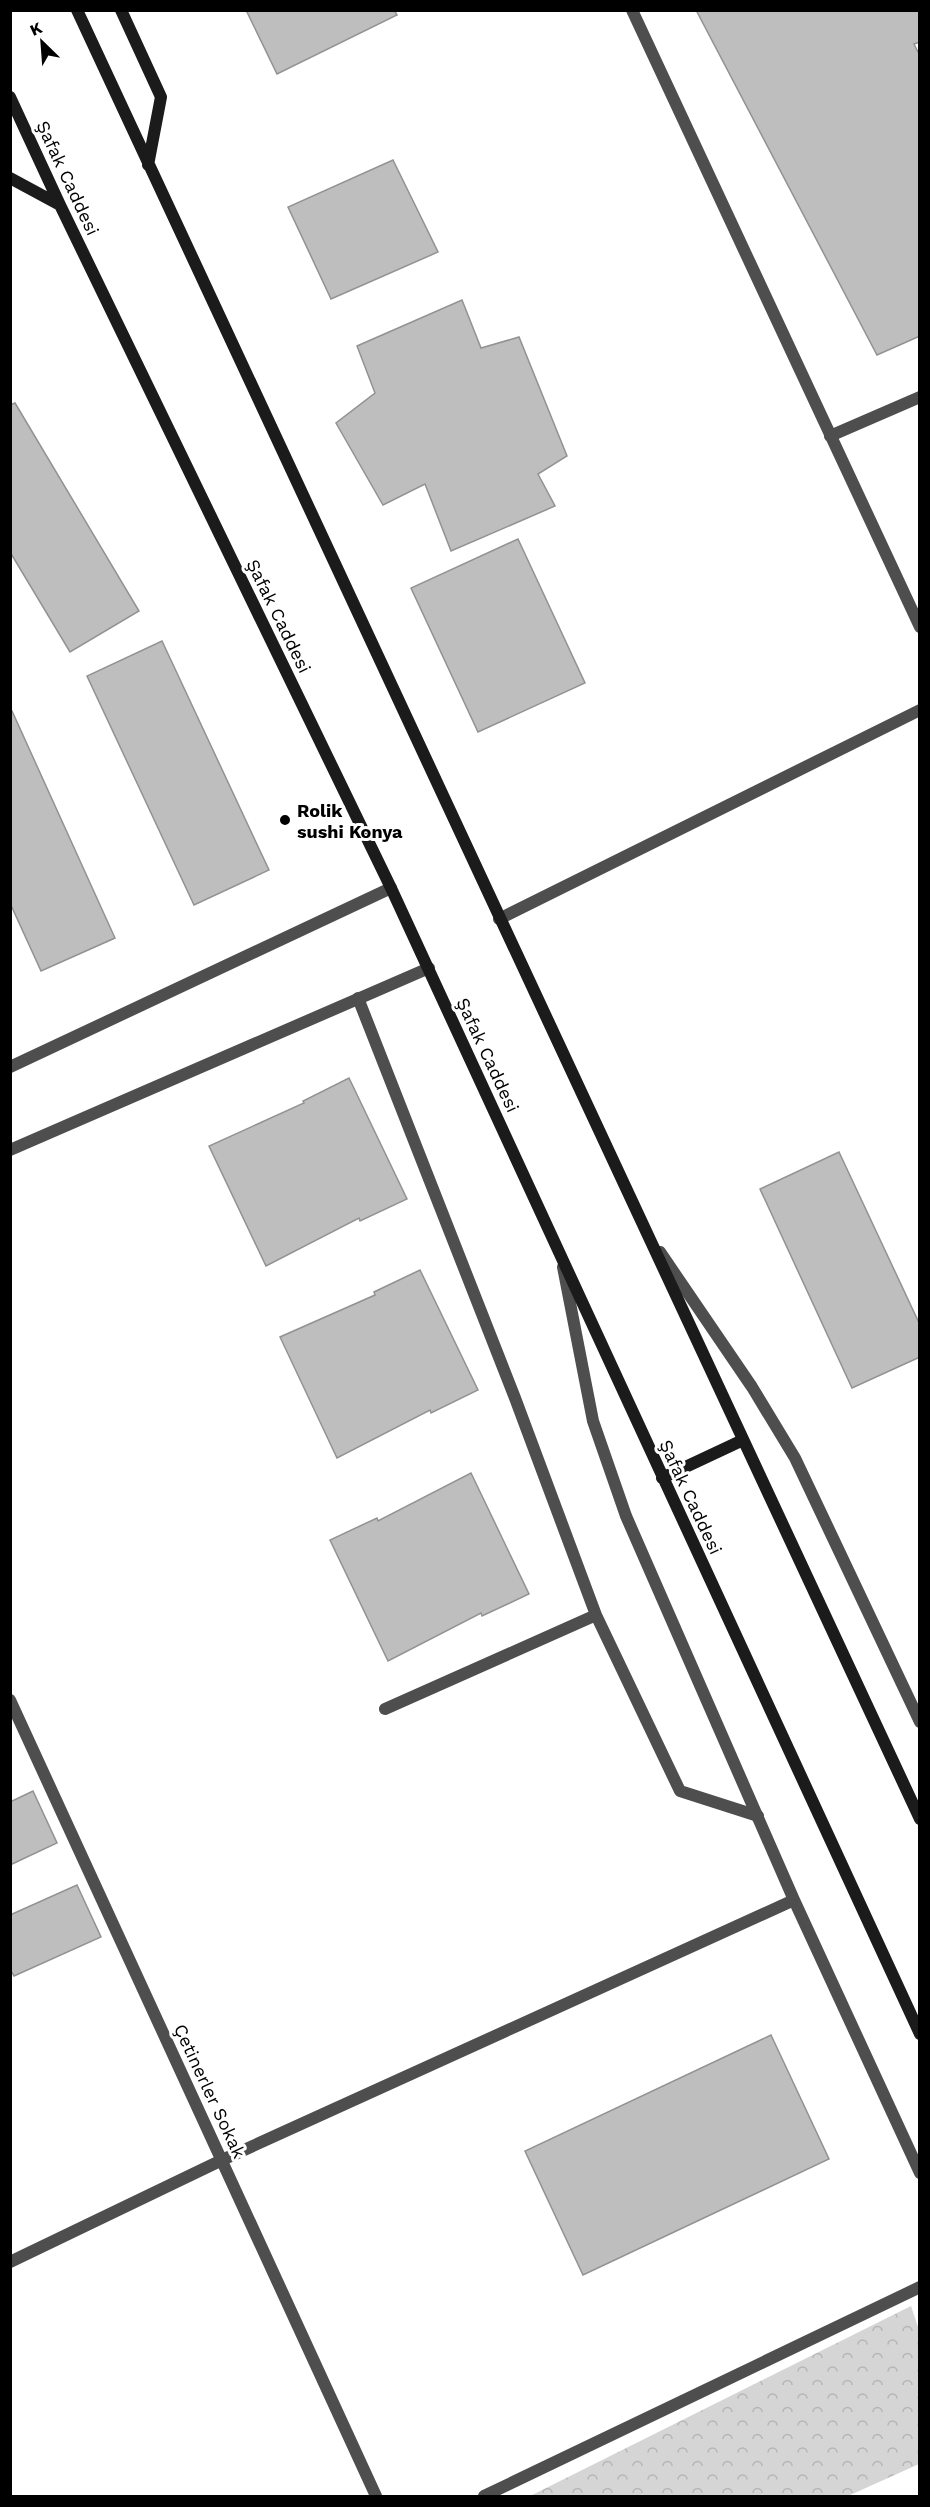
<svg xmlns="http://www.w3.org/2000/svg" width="930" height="2507" font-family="'Work Sans',sans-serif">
  <defs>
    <pattern id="forest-crowns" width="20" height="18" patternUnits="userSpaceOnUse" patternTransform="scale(1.5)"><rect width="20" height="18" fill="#d5d5d5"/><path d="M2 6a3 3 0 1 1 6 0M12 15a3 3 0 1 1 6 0" fill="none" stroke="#b5b5b5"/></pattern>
  </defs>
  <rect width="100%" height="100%" fill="#fff"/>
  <path fill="url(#forest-crowns)" d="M911,2306L919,2330V2464L848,2496H530Z"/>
  <path fill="#bebebe" stroke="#929292" stroke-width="1.5" d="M246,10H394L397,15L277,74Z
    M696,10H920V42L914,44L920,56V336L877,355Z
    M393,160L438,252L331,299L288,207Z
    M462,300L481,348L519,337L567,456L538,474L555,506L451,551L425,484L383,505L336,423L375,393L357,346Z
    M15,403L139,611L70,652L10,552V405Z
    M518,539L585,683L478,732L411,588Z
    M162,641L269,870L194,905L87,676Z
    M10,711H12L115,938L41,971L10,903Z
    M349,1078L407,1199L360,1221L359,1218L266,1266L209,1146L304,1103L303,1101Z
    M839,1152L920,1325V1357L852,1388L760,1189Z
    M420,1270L478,1390L431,1413L430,1410L337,1458L280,1337L375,1295L374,1292Z
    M471,1473L529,1594L482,1616L481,1613L388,1661L330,1540L377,1518L378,1521Z
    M33,1791L57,1843L10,1865V1802Z
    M77,1885L101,1937L14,1976L10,1969V1915Z
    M771,2035L829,2159L583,2275L525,2151Z"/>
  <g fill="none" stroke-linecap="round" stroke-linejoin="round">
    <path stroke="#4e4e4e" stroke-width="12" d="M358,998L515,1398L596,1615L680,1791L758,1816
      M385,1709L596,1615"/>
    <path stroke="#4e4e4e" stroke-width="12" d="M632,10L920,627
      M830,436L920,397
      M499,919L920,710
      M10,1067L391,888
      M10,1150L429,968
      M660,1252L752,1387L795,1458L920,1722
      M563,1267L593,1421L626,1516L794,1900L920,2173
      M10,1700L376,2496
      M10,2262L222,2160L794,1900
      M484,2496L920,2287"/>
    <path stroke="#1b1b1b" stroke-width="12" d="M77,10L920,1819
      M121,10L161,97L148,165
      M10,97L60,205L391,888L920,2034
      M10,178L60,205
      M662,1478L743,1440"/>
  </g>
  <circle fill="#000" stroke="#fff" stroke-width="2" cx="285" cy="820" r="6"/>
  <g text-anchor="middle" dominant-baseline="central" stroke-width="6" stroke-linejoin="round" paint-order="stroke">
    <g font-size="18" fill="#000" stroke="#fff">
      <text transform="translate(68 178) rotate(65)">Şafak Caddesi</text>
      <text transform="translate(279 616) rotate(64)">Şafak Caddesi</text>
      <text transform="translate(488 1055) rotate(65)">Şafak Caddesi</text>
      <text transform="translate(691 1497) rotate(65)">Şafak Caddesi</text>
      <text transform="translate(210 2091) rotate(65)">Çetinerler Sokak</text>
    </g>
    <g font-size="18" font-weight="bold" fill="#000" stroke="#fff" text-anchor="start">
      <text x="297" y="810">Rolik<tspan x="297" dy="21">sushi Konya</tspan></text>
    </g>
  </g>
  <rect width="930" height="2507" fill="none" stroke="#000000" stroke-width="24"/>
  <g transform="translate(42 42) rotate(335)" stroke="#ffffff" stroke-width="4.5" paint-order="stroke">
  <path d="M0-4.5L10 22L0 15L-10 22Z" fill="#000000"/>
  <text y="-9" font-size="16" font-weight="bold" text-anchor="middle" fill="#000000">K</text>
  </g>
</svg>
